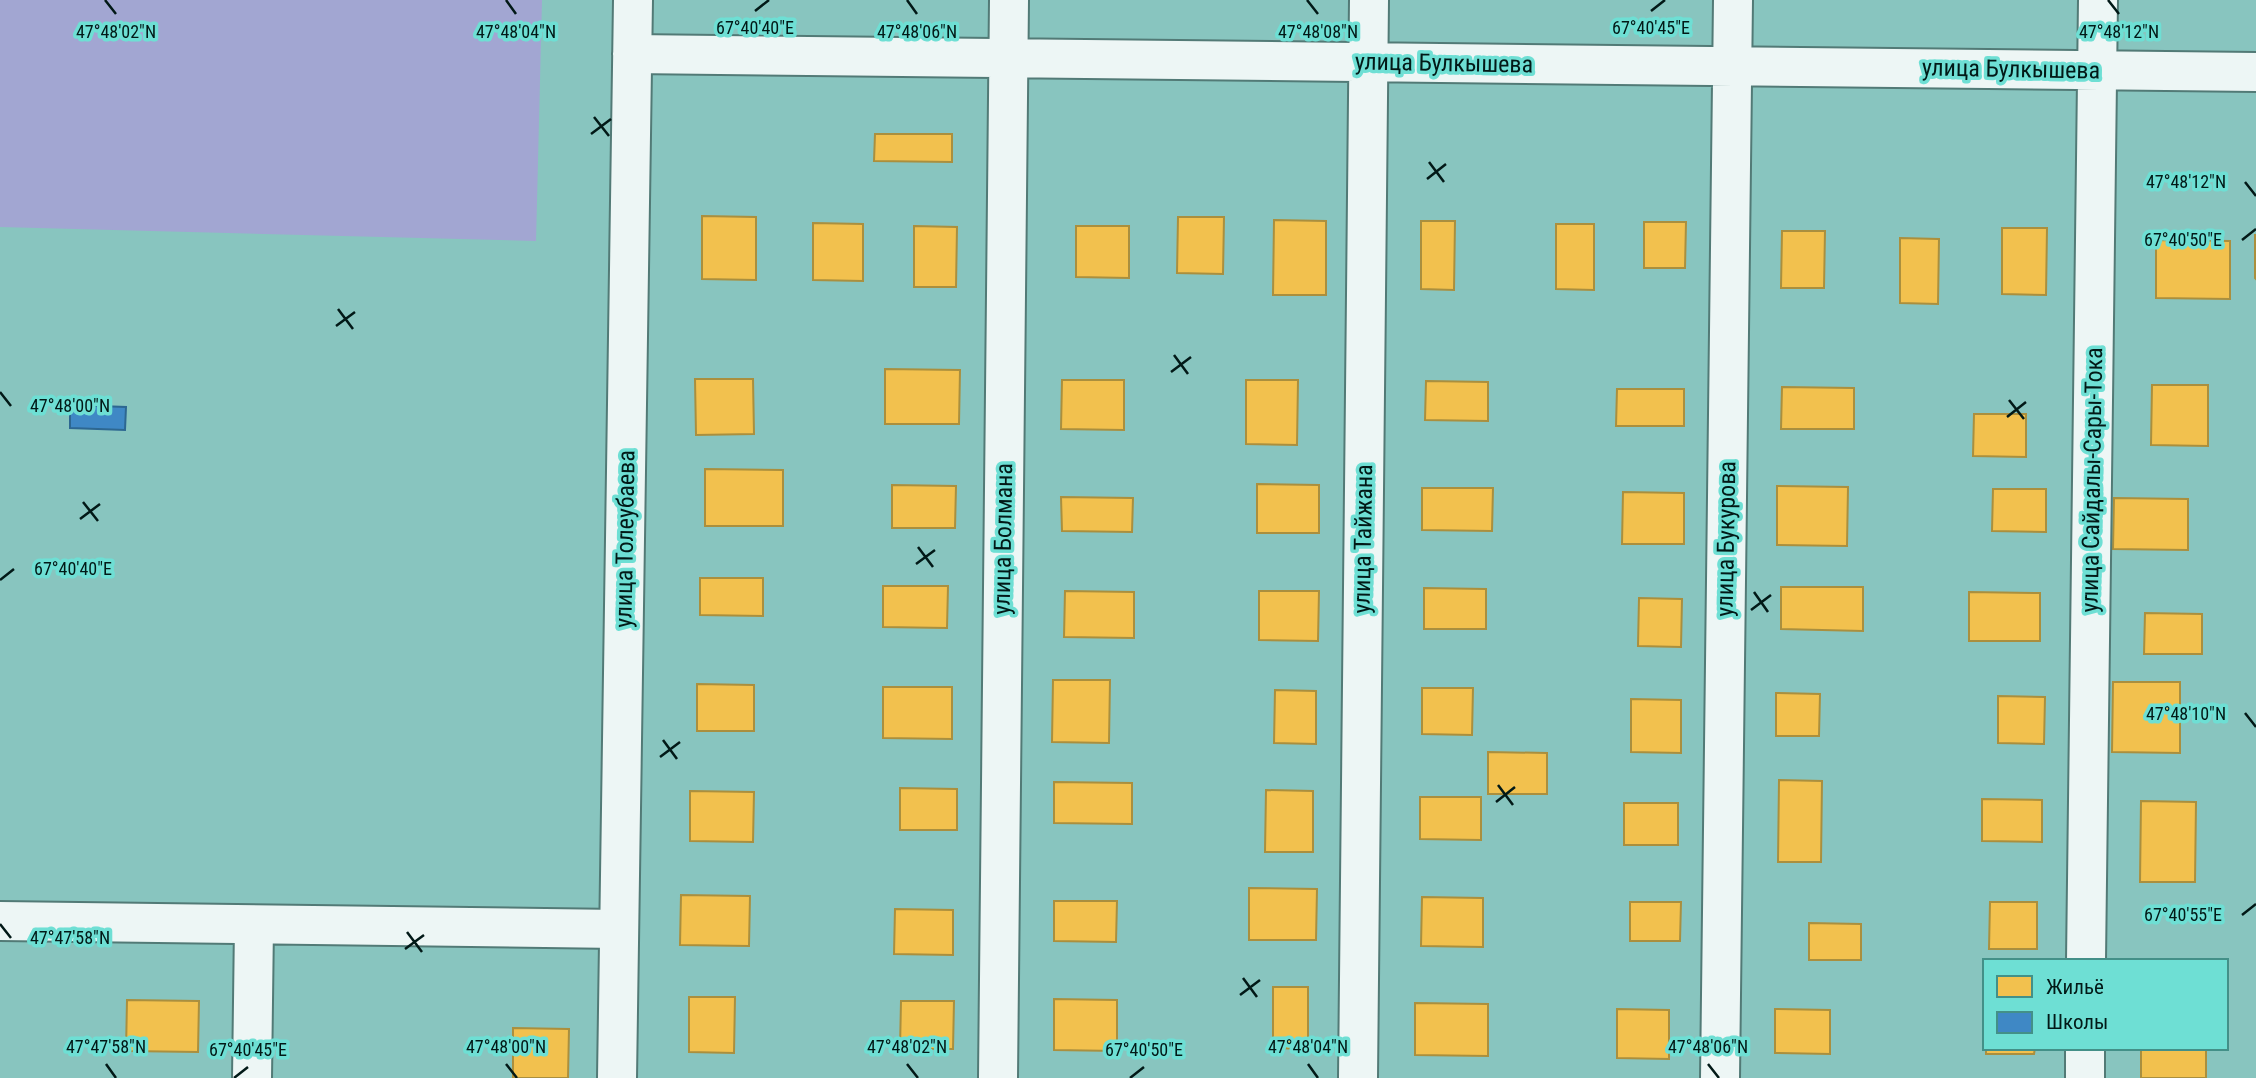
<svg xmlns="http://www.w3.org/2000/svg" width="2256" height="1078" font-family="'Roboto Condensed',sans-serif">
  <rect width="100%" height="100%" fill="#88c5bf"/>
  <path fill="#a2a6d2" d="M0,0H542L536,241L0,227Z"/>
  <path fill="#f2c14e" stroke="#aa8f3e" stroke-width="2" d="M875,134H952V162L874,161Z
    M702,216L756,217V280L702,279Z
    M1178,217H1224L1223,274L1177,273Z
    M1274,220L1326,221V295H1273Z
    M1421,221H1455L1454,290L1421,289Z
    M1644,222H1686L1685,268H1644Z
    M813,223L863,224V281L813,280Z
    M1556,224H1594V290L1556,289Z
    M914,226L957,227L956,287H914Z
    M1076,226H1129V278L1076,277Z
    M2002,228H2047L2046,295L2002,294Z
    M1782,231H1825L1824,288H1781Z
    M2255,235H2256V279L2255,278Z
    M1900,238L1939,239L1938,304L1900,303Z
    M2156,240L2230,241V299L2156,298Z
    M885,369L960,370L959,424H885Z
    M695,379H753L754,434L696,435Z
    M1062,380H1124V430L1061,429Z
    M1246,380H1298L1297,445L1246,444Z
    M1426,381L1488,382V421L1425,420Z
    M2152,385H2208V446L2151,445Z
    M1782,387L1854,388V429H1781Z
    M1617,389H1684V426H1616Z
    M1974,414H2026V457L1973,456Z
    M705,469L783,470V526H705Z
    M1257,484L1319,485V533H1257Z
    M892,485L956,486L955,528H892Z
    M1777,486L1848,487L1847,546L1777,545Z
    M1422,488H1493L1492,531L1422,530Z
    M1993,489H2046V532L1992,531Z
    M1623,492L1684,493V544H1622Z
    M1061,497L1133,498L1132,532L1062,531Z
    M2114,498L2188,499V550L2113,549Z
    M700,578H763V616L700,615Z
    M883,586H948L947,628L883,627Z
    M1781,587H1863V631L1781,629Z
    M1424,588L1486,589V629H1424Z
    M1065,591L1134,592V638L1064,637Z
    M1259,591H1319L1318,641L1259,640Z
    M1969,592L2040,593V641H1969Z
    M1639,598L1682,599L1681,647L1638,646Z
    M2145,613L2202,614V654H2144Z
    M1053,680H1110L1109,743L1052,742Z
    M2113,682H2180V753L2112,752Z
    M697,684L754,685V731H697Z
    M883,687H952V739L883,738Z
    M1422,688H1473L1472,735L1422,734Z
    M1275,690L1316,691V744L1274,743Z
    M1776,693L1820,694L1819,736H1776Z
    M1998,696L2045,697L2044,744L1998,743Z
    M1631,699L1681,700V753L1631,752Z
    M1488,752L1547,753V794H1488Z
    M1779,780L1822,781L1821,862H1778Z
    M1054,782L1132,783V824L1054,823Z
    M900,788L957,789V830H900Z
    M1266,790L1313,791V852H1265Z
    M690,791L754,792L753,842L690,841Z
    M1420,797H1481V840L1420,839Z
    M1982,799L2042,800V842L1982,841Z
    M2141,801L2196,802L2195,882H2140Z
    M1624,803H1678V845H1624Z
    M1249,888L1317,889L1316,940H1249Z
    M681,895L750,896L749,946L680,945Z
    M1422,897L1483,898V947L1421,946Z
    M1054,901H1117L1116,942L1054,941Z
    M1630,902H1681L1680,941H1630Z
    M1990,902H2037V949H1989Z
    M895,909L953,910V955L894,954Z
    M1809,923L1861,924V960H1809Z
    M1273,987H1308V1049L1273,1048Z
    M689,997H735L734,1053L689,1052Z
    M1054,999L1117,1000V1051L1054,1050Z
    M127,1000L199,1001L198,1052L126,1051Z
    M901,1001H954L953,1049H900Z
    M1415,1003L1488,1004V1056L1415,1055Z
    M1617,1009L1669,1010V1059L1617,1058Z
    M1775,1009L1830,1010V1054L1775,1053Z
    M513,1028L569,1029L568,1078H513Z
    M1986,1048H2035L2034,1054H1986Z
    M2141,1048H2206V1078H2141Z"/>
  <path fill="#3f88c5" stroke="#2d6791" stroke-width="2" d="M70,405L126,407L125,430L70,428Z"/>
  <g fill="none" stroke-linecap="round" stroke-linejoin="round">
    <g stroke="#527a76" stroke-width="42">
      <path id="minor" d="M632,54L2256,72
        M0,921L619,929
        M2086,961L2098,0
        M252,1078L254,925
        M617,1078L633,0
        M998,1078L1009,0
        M1358,1078L1369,0
        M1720,1078L1733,0
        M2085,1078V1048"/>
    </g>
    <use href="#minor" stroke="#edf6f5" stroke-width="38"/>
  </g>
  <path fill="none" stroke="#021917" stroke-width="2.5" d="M105,0L116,14M506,0L516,14M907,0L917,14M1307,0L1318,14M2108,0L2119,14M755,11L769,0M1651,11L1665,0M594,117L609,136M591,134L611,119M1429,162L1444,182M1427,179L1446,164M2245,182L2256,196M2242,240L2256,229M338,309L353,329M336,326L355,312M1174,355L1188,374M1171,372L1191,357M0,392L11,406M2009,400L2024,419M2007,417L2026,402M83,502L98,521M80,519L100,504M918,547L933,567M916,564L935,550M0,580L14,569M1754,592L1768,612M1751,610L1771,595M2245,713L2256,727M663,740L677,759M660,757L680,742M1498,785L1513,805M1496,802L1515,787M2242,915L2256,904M0,924L11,938M407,932L422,952M405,949L424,935M1243,978L1257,997M1240,995L1260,980M106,1064L116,1078M506,1064L517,1078M907,1064L918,1078M1308,1064L1318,1078M1708,1064L1719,1078M234,1078L248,1067M1130,1078L1144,1067"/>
  <g text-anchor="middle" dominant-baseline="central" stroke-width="7" stroke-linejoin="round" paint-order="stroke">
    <g font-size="24" fill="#021917" stroke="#6edfd4">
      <text transform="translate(1444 63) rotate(1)">улица Булкышева</text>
      <text transform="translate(2011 69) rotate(1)">улица Булкышева</text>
      <text transform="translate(2092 480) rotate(-89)">улица Сайдалы-Сары-Тока</text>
      <text transform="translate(625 539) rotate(-89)">улица Толеубаева</text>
      <text transform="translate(1003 539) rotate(-89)">улица Болмана</text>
      <text transform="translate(1363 539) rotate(-89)">улица Тайжана</text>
      <text transform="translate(1726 539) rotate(-89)">улица Букурова</text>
    </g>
  </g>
  <g font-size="18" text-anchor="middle" fill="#021917" stroke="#6edfd4" stroke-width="7" stroke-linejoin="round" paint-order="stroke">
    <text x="755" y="34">67°40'40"E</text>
    <text x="1651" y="34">67°40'45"E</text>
    <text x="2119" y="38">47°48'12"N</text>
    <text x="116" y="38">47°48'02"N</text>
    <text x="516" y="38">47°48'04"N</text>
    <text x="917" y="38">47°48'06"N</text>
    <text x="1318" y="38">47°48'08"N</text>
    <text x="2186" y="188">47°48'12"N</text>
    <text x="2183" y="246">67°40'50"E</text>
    <text x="70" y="412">47°48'00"N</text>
    <text x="73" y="575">67°40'40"E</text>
    <text x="2186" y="720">47°48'10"N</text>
    <text x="2183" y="921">67°40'55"E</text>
    <text x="70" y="944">47°47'58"N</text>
    <text x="106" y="1053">47°47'58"N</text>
    <text x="506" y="1053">47°48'00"N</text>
    <text x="907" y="1053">47°48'02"N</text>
    <text x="1308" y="1053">47°48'04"N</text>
    <text x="1708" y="1053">47°48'06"N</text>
    <text x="248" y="1056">67°40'45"E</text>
    <text x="1144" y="1056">67°40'50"E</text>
  </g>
  <rect x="1983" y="959" width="245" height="91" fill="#6edfd4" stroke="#439088" stroke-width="2"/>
  <rect x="1997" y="976" width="35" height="21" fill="#f2c14e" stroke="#439088" stroke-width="2"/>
  <text x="2046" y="994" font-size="21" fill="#021917">Жильё</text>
  <rect x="1997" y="1012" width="35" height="21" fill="#3f88c5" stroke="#439088" stroke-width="2"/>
  <text x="2046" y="1029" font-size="21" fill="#021917">Школы</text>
</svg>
